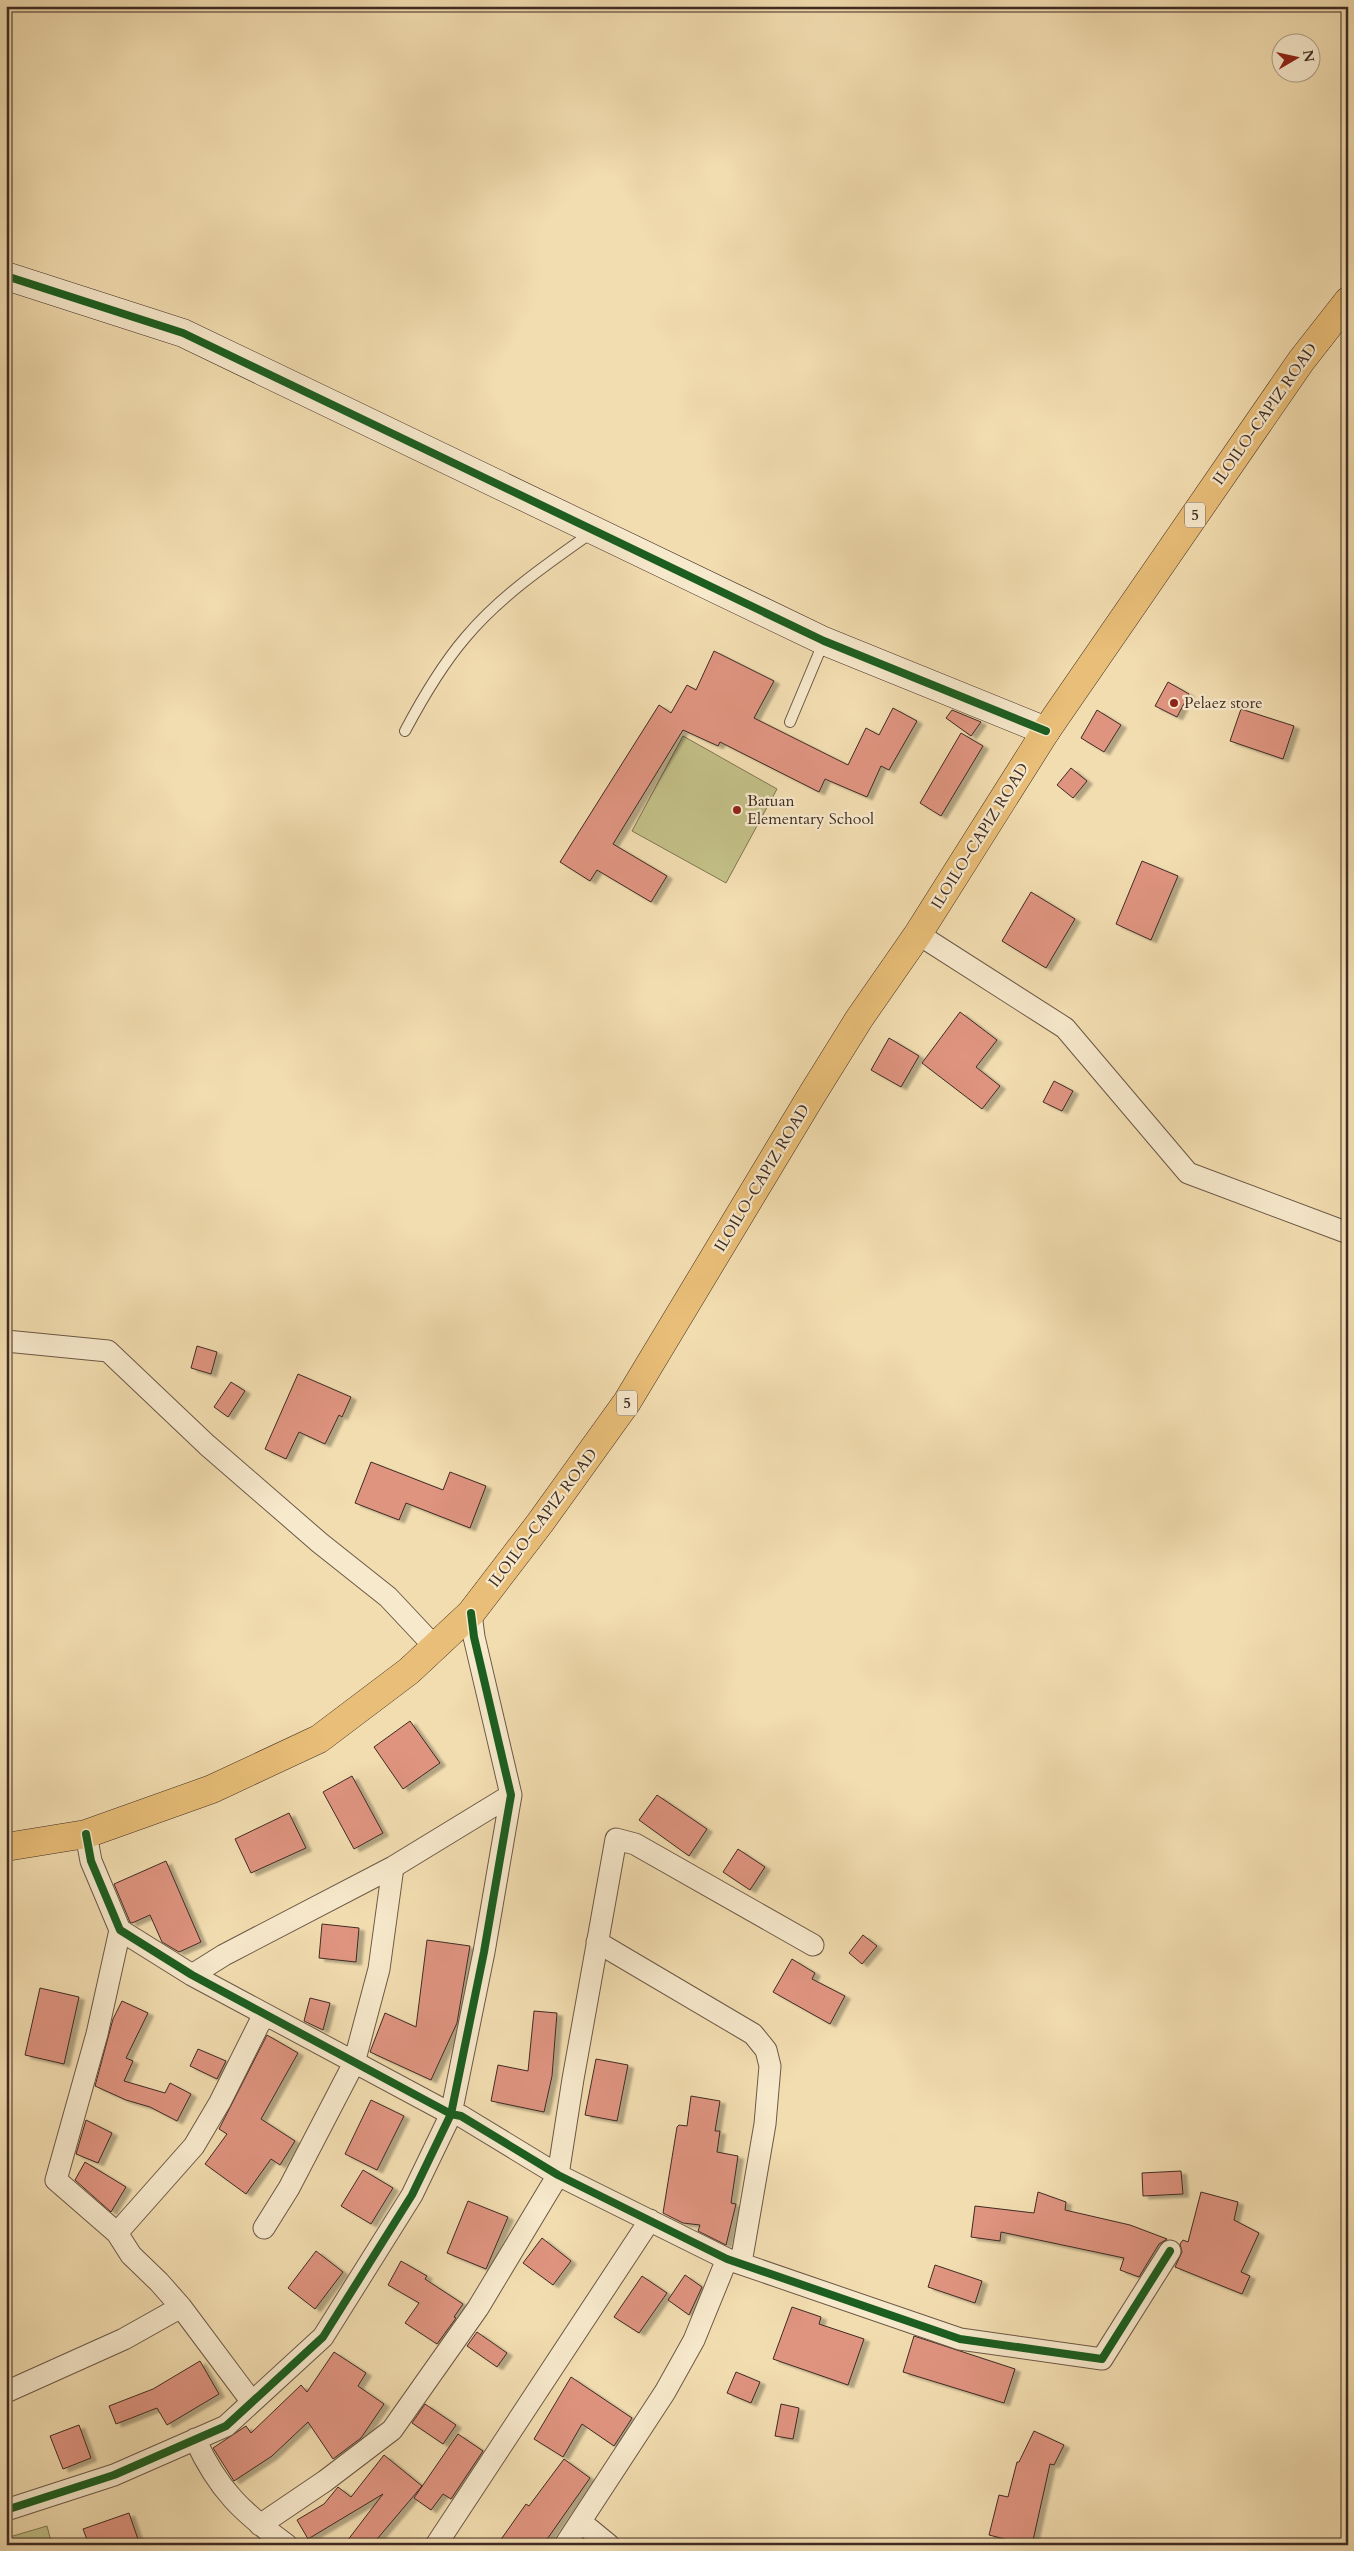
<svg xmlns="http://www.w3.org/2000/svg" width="1354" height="2551" font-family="Cardo,serif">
  <defs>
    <filter id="shadow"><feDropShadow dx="5.5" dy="3" stdDeviation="1" flood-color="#0004"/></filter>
  </defs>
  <rect width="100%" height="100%" fill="#f2ddb0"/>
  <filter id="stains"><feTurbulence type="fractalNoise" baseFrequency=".004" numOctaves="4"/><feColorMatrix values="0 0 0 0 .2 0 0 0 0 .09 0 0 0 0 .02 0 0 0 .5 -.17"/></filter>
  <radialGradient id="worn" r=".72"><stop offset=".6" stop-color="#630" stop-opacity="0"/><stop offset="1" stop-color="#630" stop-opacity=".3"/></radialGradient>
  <path fill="#c2bf86" stroke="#807554" d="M683,736L777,789L726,883L632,831Z
    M47,2526L52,2545H6V2538Z"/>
  <path fill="#df9480" stroke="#3f2b23" filter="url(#shadow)" d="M714,651L774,681L754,718L848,765L866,728L879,735L893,708L917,721L889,770L881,766L867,797L825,779L819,792L720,742L718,746L683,730L613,844L667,876L651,902L597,870L590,881L560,862L659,705L671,713L687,685L696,690Z
    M1168,682L1189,694L1177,717L1155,706Z
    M1241,709L1294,726L1283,759L1230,741Z
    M952,710L981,722L971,736L946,718Z
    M1097,710L1121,725L1104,752L1081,738Z
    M961,733L983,746L941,816L920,803Z
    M1071,768L1087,781L1073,798L1057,785Z
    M1142,861L1178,876L1151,940L1116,924Z
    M1031,892L1075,919L1046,968L1002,941Z
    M960,1012L997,1040L976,1067L1000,1086L982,1109L922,1063Z
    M889,1038L919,1056L901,1087L871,1070Z
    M1054,1081L1073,1091L1062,1111L1043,1102Z
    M197,1346L217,1352L211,1374L191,1368Z
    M298,1374L351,1397L342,1417L339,1415L325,1444L299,1432L286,1459L265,1449Z
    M231,1382L245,1391L228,1417L214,1407Z
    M371,1462L443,1490L450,1472L486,1486L470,1528L406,1503L399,1520L355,1503Z
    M410,1721L440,1763L403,1789L374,1747Z
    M352,1776L383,1833L354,1849L323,1792Z
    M657,1795L707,1829L689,1856L639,1820Z
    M289,1813L306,1848L251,1873L235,1839Z
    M738,1849L765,1867L750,1890L723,1872Z
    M166,1861L201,1942L179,1952L162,1942L150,1915L132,1923L130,1922L114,1884Z
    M322,1924L359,1928L356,1962L319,1958Z
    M863,1935L877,1946L862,1964L849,1953Z
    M427,1940L470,1946L457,2023L431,2080L370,2052L385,2013L416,2027Z
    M792,1959L815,1973L812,1979L845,1996L830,2024L773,1992Z
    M40,1988L79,1997L64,2064L25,2055Z
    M310,1998L330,2003L323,2030L304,2021Z
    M122,2001L148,2013L126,2058L133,2061L124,2081L165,2093L170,2083L191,2094L177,2121L150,2107L126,2100L95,2086L113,2019Z
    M534,2011L557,2013L552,2076L544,2112L491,2101L498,2065L528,2071Z
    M267,2035L298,2053L261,2119L295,2141L280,2165L271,2159L246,2194L205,2164L227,2134L219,2129Z
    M198,2049L226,2061L217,2079L190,2066Z
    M596,2059L628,2065L617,2121L585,2115Z
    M691,2096L720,2101L715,2131H720L717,2152L738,2156L731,2203L736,2204L726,2245L698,2231L700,2225L683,2223L663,2213L677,2127L679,2125L687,2126Z
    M371,2100L404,2116L377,2170L345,2154Z
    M86,2120L112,2133L98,2163L76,2154Z
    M85,2162L126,2187L111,2212L75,2180Z
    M363,2170L393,2188L371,2224L341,2206Z
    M1181,2171L1183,2194L1143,2196L1142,2173Z
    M1038,2192L1066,2202L1065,2210L1130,2225L1167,2239L1159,2244L1139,2277L1120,2270L1124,2258L1001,2232L1000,2241L971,2237L975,2206L1034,2213Z
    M1201,2192L1238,2202L1234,2220L1259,2233L1241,2272L1250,2276L1242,2294L1175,2267L1182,2252L1180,2244L1183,2240L1188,2242Z
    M468,2201L508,2217L486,2269L447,2253Z
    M542,2238L571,2261L553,2285L523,2263Z
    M316,2251L343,2272L315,2309L288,2288Z
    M401,2261L427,2276L425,2279L463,2304L454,2317L456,2318L437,2344L405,2323L419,2303L388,2285Z
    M935,2265L982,2281L975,2303L928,2287Z
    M685,2275L702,2287L689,2315L668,2300Z
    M642,2276L667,2293L639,2333L614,2317Z
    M792,2307L821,2317L819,2324L864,2339L848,2385L773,2359Z
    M477,2332L507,2353L497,2367L467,2346Z
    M914,2336L1015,2369L1004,2403L903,2372Z
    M334,2352L366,2373L358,2386L384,2404L361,2438L333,2459L308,2422L272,2456L234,2481L213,2448L246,2426L251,2433L301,2385L307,2392Z
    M200,2361L219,2394L167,2425L157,2408L116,2424L109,2406L153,2389Z
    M736,2372L760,2382L751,2403L727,2393Z
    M571,2377L632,2418L614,2446L582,2424L563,2457L534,2439Z
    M425,2404L456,2425L443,2444L412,2423Z
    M781,2404L799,2408L793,2439L775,2436Z
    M79,2425L91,2458L63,2469L50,2436Z
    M1034,2431L1064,2445L1054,2465L1050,2464L1032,2545H1028L989,2535L999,2495L1008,2497L1017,2462H1019Z
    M458,2434L483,2451L451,2499L443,2494L431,2510L414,2498Z
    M384,2455L422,2486L372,2545H344L383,2494L308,2539L297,2520L324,2504L338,2487L351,2497Z
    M564,2459L590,2478L543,2545H497L526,2504L529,2506Z
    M129,2513L140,2545H89L83,2529Z"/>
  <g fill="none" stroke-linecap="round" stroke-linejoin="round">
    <g stroke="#6c5846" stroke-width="12">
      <path id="lane" d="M790,722L824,641
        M405,731C422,699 442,665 465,638C500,596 547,564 591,533"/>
    </g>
    <g stroke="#6c5846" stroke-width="23">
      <path id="street" d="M918,934L1065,1028L1188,1173L1348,1233
        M6,1341L108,1351L207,1445L320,1543L388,1597L434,1646
        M86,1834L91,1861L120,1930L192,1975L451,2114L461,2116L558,2175L727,2259L960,2339L1102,2359L1170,2251
        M120,1930L97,2034L56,2180L117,2233L131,2255L159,2282L181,2307L252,2402
        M597,1942L753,2034L766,2050L770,2066L765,2124L741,2263
        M192,1975L224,1955L393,1867L511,1795
        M264,2228L289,2188L354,2063L379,1969L393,1867
        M117,2233L194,2146L220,2102L260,2022L268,2017
        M6,2392L124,2339L181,2307
        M195,2439C218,2490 243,2513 287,2545
        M6,2510L114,2475L226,2426L323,2337L412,2195L451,2114L484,1952L511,1795L474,1637L471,1613
        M581,2522L609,2545
        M260,2525L325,2481L392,2430L478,2308L558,2175L573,2079L616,1839L635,1844L813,1945
        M436,2545L650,2220
        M565,2545L665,2392L694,2340L727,2259"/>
    </g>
    <g stroke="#3f2b23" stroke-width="29">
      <path id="secondary" d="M6,276L183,333L824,641L1046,731"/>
    </g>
    <g stroke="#3f2b23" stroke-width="29">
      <path id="highway" d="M6,1847L86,1834L212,1789L319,1739L409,1671L471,1613L540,1523L627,1402L813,1093L859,1019L918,934L1046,731L1301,361L1348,301"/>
    </g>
    <use href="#lane" stroke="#f7e9cc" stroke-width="10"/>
    <use href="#street" stroke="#f7e9cc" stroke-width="21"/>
    <use href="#secondary" stroke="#f7e9cc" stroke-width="28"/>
    <use href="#highway" stroke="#e9be78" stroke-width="28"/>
    <g stroke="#f7e9cc" stroke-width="11">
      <path id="cycleway" d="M6,276L183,333L824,641L1046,731
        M86,1834L91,1861L120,1930L192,1975L451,2114L461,2116L558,2175L727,2259L960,2339L1102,2359L1170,2251
        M6,2510L114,2475L226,2426L323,2337L412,2195L451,2114L484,1952L511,1795L474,1637L471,1613"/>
    </g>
    <use href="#cycleway" stroke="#1b5e20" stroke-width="8"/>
  </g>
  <g fill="#8f2418" stroke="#f7e9cc" stroke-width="2">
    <circle cx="1174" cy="703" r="5"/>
    <circle cx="737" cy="810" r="5"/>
  </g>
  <g text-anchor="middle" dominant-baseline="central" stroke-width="4.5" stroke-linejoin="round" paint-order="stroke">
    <g fill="#f7e9cc" stroke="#766456" stroke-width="1">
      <rect x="1185" y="502.5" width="20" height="25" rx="4"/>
      <rect x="617" y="1390.5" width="20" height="25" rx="4"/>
    </g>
    <g font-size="15" font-weight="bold" fill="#3f2b23">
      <text x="1195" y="515">5</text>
      <text x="627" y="1403">5</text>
    </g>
    <g font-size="16" fill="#3f2b23" stroke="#f7e9cc">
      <text transform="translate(1265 414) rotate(-55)">ILOILO-CAPIZ ROAD</text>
      <text transform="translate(980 836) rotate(-58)">ILOILO-CAPIZ ROAD</text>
      <text transform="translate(762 1178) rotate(-59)">ILOILO-CAPIZ ROAD</text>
      <text transform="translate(543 1518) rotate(-53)">ILOILO-CAPIZ ROAD</text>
    </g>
    <g font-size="16" fill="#3f2b23" stroke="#f7e9cc" text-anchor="start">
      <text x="1184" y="703">Pelaez store</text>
      <text x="747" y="801">Batuan<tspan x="747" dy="18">Elementary School</tspan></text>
    </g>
  </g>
  <rect width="1354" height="2551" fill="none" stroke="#f2ddb0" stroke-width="25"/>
  <rect x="8" y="8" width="1339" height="2536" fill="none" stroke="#3f2b23" stroke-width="2.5"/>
  <rect x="12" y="12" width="1329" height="2526" fill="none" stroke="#3f2b23"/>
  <g transform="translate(1296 58) rotate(81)"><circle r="24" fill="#f7e9cc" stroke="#ad9d88"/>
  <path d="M0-4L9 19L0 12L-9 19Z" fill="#8f2418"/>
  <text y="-8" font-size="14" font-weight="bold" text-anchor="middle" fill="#3f2b23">N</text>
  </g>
  <rect width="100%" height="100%" filter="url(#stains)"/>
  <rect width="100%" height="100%" fill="url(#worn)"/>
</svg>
